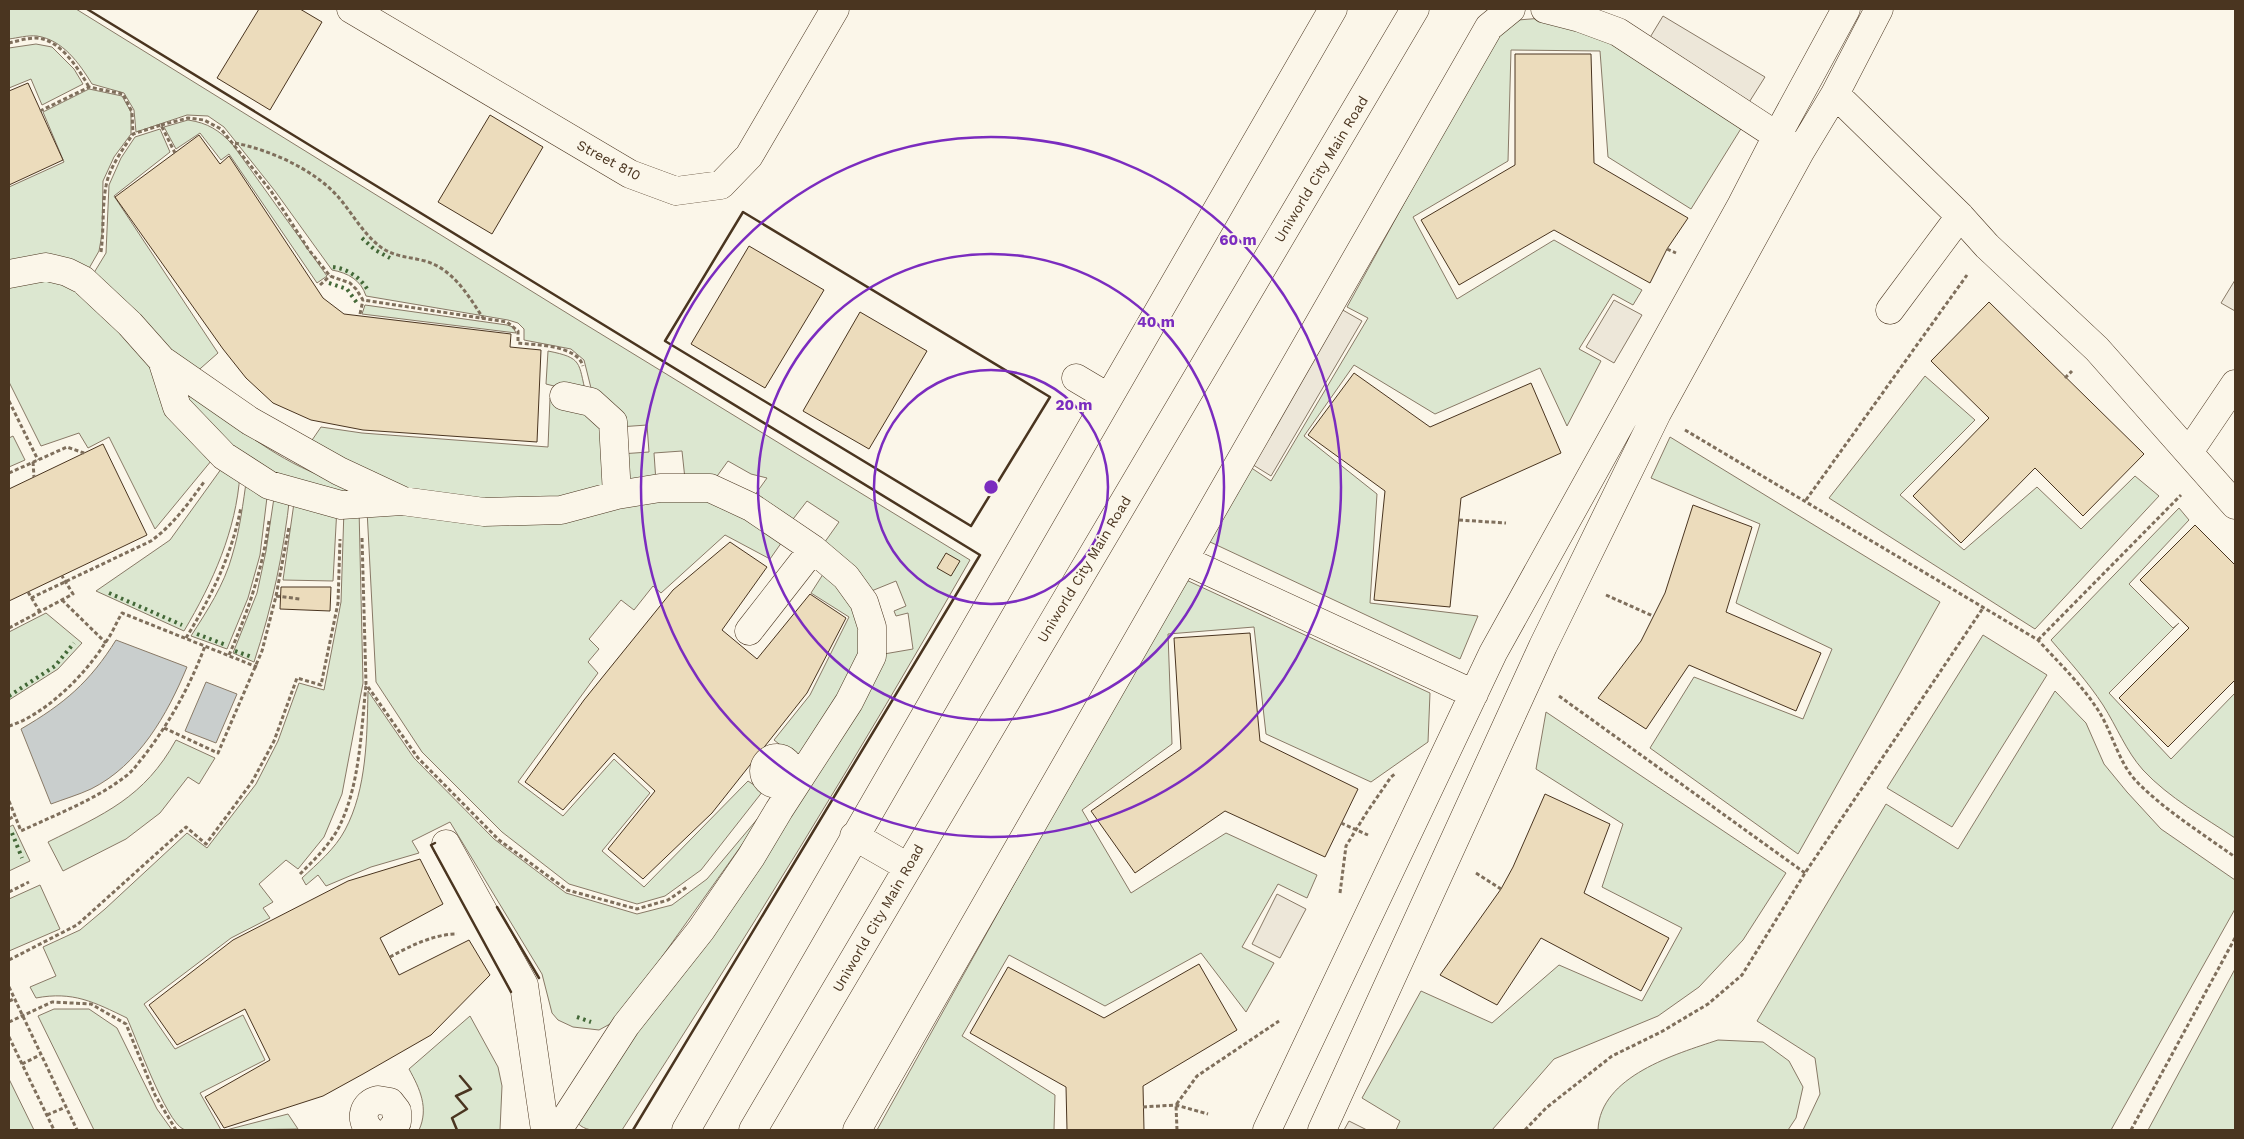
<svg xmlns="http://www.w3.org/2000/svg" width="2244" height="1139" font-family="'Work Sans',sans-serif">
  <rect width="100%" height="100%" fill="#fbf6e9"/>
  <path fill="#dce7d0" stroke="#887966" d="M9,9H76L583,323L970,560C860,753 743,943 622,1130C606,1130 583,1135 575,1119L884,654L913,649L908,613L896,616L894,611L906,606L896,581L869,592L822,546L839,522L807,501L790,523L752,499L767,478L751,474L728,461L715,479H685L682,451L654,453L656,482L622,487L620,454L649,452L647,425L619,427L593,396L584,360L571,349L524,340V329L518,323L508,320L366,296C361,280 348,273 332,270L275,191L224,127L208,116L187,115L136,132L134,110L124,93L92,84C79,63 63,40 37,36C28,35 17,38 9,39Z
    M1543,18L1617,45L1742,127L1691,209L1608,157L1600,51L1511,50L1508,161L1413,217L1457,299L1554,240L1642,290L1633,305L1613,294L1579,349L1601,361L1567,426L1540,368L1435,414L1354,365L1304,436L1377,494L1370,603L1478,616L1460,659L1208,541L1250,467L1271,481L1368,318L1347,307L1499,31L1518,20Z
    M36,44L52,47L74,69L83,84L42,105L31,79L9,88V48Z
    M89,89L122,96L131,112V134L114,157L103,181L102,234L99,251L84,277L9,268V187L64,162L43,112Z
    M188,120C208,123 219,130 233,145L327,276L317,283L229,154L221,160L200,133L176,149L164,127Z
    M160,129L170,152L114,196L218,353L193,375L89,281L106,253L109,185L121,158L135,137Z
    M64,276L112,316L216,455L155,529L109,437L88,448L79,433L41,446L9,382V283Z
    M365,305L507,325L513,327L516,333L362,314Z
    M548,351C583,358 578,362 586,394L546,384Z
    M1925,376L1975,420L1900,495L1964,550L2037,487L2081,529L2135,476L2159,496L2035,629L1829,498Z
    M193,390C231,423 271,456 319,475C330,479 342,481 353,483L351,495L278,479L224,447L180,400Z
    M550,398L587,405L607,423L611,491L558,503L403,494L308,446L321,427L362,433L548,447Z
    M13,436L25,460L9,467V438Z
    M1670,437L1940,602L1798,854L1650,748L1694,677L1803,719L1832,649L1736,603L1760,524L1651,478Z
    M224,465L240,474C236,531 213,582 184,631L96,591L170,540Z
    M247,476L268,489L260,555L248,598L227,649L191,636C207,611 224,585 232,556C240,530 243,503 247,476Z
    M275,491L290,494C284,551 272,608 254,662L233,653L257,593L266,551Z
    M706,493L784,539L770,559L725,535L661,593L653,586L634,610L621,600L589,639L599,649L588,662L598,673L518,782L563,816L614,759L650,793L602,851L644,887L748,781L763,791L701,870L665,896L637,904L569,884L502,832L422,752L376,682L367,510Z
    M295,496L337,507L333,581L283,580Z
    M359,508L363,683L342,794L324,837L298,869L286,860L259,884L273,902L263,908L270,918L231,938L144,1004L175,1049L243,1015L265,1060L200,1093L221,1130C211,1130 192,1134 183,1129C166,1121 136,1038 127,1018C94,1002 73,991 36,998L30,987L56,976L43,947L80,930L105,909L187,833L207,848L256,784L278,741L299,683L324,690L341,602L344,509Z
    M2179,508L2189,520L2129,584L2173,628L2179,623L2109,693L2171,759L2235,693V838C2204,817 2169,798 2143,770C2126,751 2117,727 2103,705C2088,682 2069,661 2051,640Z
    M827,568L858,605L860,649L836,703L797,758L774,740L810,695L849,617L811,593Z
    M1184,579L1430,693L1428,742L1371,782L1266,734L1254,627L1168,634L1172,744L1082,810L1131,893L1226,833L1317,875L1307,898L1278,884L1242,947L1274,963L1246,1012L1201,953L1105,1006L1009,955L962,1036L1055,1095L1054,1130H877Z
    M46,613L82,643L58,669L9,700V632Z
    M1983,635L2047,675L1952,827L1887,788Z
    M368,691L414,758L494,839L566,893L637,914L672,905L707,879L759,817L761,818L649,975L610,1024L599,1030L573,1027L558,1020L552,1013L542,974L450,822L412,841L419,853L371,867L326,886L318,875L306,885L302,878C317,864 335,849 345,830C367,789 367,736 368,691Z
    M2055,691L2086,723L2104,764L2127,792L2161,829L2235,880V909L2111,1130H1803L1820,1094L1815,1058L1757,1021L1886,804L1958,849Z
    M1546,712L1786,873L1743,940L1699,987L1658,1016L1554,1059L1492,1130H1396L1400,1121L1362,1098L1421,991L1492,1023L1559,965L1642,1001L1682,928L1602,887L1623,824L1536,769Z
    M176,740L215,758L199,784L188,777L160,813L126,839L63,871L48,842C104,814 144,798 176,740Z
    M13,825L30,861L9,871V827Z
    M40,885L60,929L9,951V899Z
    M2235,969V1130H2148Z
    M54,1009H89L117,1028L157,1109L172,1130H94L38,1016Z
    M470,1016L498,1067L502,1086L500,1130H419C429,1108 420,1089 409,1069Z
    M1718,1040L1763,1042L1789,1061L1803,1087L1796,1118L1788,1130H1598C1600,1076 1676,1054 1718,1040Z
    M9,1079L34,1130H9Z
    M288,1114L298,1129L226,1130Z"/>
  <path fill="#ede7d9" stroke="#887966" d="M1663,16L1765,77L1748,104L1646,44Z
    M2235,280V311L2221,303Z
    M1614,300L1642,315L1614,363L1586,347Z
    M1341,309L1362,321L1271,476L1250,463Z
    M1277,894L1306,909L1280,958L1252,944Z
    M1349,1121L1367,1130H1344Z"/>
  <path fill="#c9cecd" stroke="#887966" d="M116,640L187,667C167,715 139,765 91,789C78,795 64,799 51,804L21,729C64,704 90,682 116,640Z
    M206,682L237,694L216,743L185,731Z"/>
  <path fill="#ecdcbc" stroke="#4a3520" d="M259,9H300L322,22L270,110L217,78Z
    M1515,54H1591L1594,163L1688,218L1667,249L1650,283L1554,230L1459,285L1421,220L1515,165Z
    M28,83L63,160L9,185V91Z
    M490,115L543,147L492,234L438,202Z
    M199,135L220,164L229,156L323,298L344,314L511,334L510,347L541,350L537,442L363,430L311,420L273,403L246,378L223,349L115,197Z
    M749,246L824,290L765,388L691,344Z
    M1989,302L2144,454L2083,516L2035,468L1961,543L1913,496L1989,418L1931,361Z
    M860,312L927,351L869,449L803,411Z
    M1354,373L1430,427L1531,383L1561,453L1461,498L1450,607L1374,600L1385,491L1308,435Z
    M103,444L147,535L9,601V489Z
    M1693,505L1752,527L1726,612L1821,653L1796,711L1689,665L1646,729L1598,698L1641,641L1665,593Z
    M2195,525L2235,565V680L2168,747L2119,698L2189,628L2140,580Z
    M730,542L767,567L722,630L757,659L810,594L846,618L807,693L712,813L643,879L608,849L655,791L614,753L563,810L525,782L584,700L673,590Z
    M946,553L960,561L951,576L937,568Z
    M281,587H331L330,611L280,609Z
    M1250,633L1260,741L1358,789L1325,857L1225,811L1135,873L1091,811L1181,749L1174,638Z
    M1545,794L1610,824L1584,893L1669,938L1641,991L1541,938L1497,1005L1440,975L1501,889L1513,867Z
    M420,859L443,904L380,938L399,975L469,940L490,975L431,1035L363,1074L323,1096L224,1128L205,1097L270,1060L245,1009L177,1045L149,1005L233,940L348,881Z
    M1199,964L1237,1030L1143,1086L1144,1130H1067L1066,1087L970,1033L1008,967L1104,1018Z"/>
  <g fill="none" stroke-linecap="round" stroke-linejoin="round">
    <g stroke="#4a3520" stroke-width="29">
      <path id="minor" d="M351,9L630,174L676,191L721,185L749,156L835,9
        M1545,9L1580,18L1618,32L1791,145
        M1835,94L1960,216L1987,246L2097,349L2235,505
        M9,274L46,267L67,272L83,280L130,324L162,360L177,407L224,456L269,485L341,505L402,501L484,512L561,510L617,495L660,488H710L751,507L813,549L846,577L864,602L872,627V656L849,702L779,810L751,857L701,930L626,1025L558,1130
        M1890,310L1960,216
        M162,360L250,421L339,471L401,500
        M1076,378L1108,397
        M564,396L591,402L613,422L617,495
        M2189,452L2235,384
        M1184,560L1474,694
        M749,631L813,549
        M764 771a13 13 0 1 1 26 0a13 13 0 1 1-26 0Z
        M854,836L908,867
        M446,844L524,985L545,1130
        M370,1130C359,1120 363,1103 378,1100L390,1102L397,1111V1122L391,1130
        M686,1130L1333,9
        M753,1130L1415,9
        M857,1130L1489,27L1511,9
        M1267,1130L1493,653L1742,204L1777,136L1846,9
        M1322,1130L1543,646L1657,413L1800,152L1835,94L1879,9"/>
    </g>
    <path stroke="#7f6f5c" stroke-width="3" stroke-dasharray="4 2.5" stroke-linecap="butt" d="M9,43C17,41 27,38 36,38C60,39 78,68 89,87
      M40,111L89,87L123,94L132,112L133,134L161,125L175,153
      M161,125L188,118L204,120L221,129L271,191L309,250L330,276L350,283L356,289L363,300L507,322L518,331V343C536,345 577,345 583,366
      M235,143C270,150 316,170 340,199C354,216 364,235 382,248C395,257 410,257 425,261C453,269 468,295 483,318
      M1667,249L1676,253
      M101,252C104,230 102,206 106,186C109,168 123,149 133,134
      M320,285L330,276
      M360,314L363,300
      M2065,378L2072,371
      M9,401L38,460
      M1685,430L2038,640C2059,663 2081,684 2098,710C2113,733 2118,763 2138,783C2166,811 2203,834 2235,857
      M33,462L34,477
      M9,473L67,447L84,453
      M1806,500L1967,275
      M1459,520L1506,523
      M362,538L366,684L418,758L499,840L567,890L637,909L668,900L687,887
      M28,592L40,612
      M1606,595L1653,616
      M276,596L300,599
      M31,598L151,541C173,525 188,504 204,482
      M62,600L106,643
      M9,628L73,594L62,576
      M186,638C211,597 232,555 241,507
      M2038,640L2181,495
      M229,655C248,612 263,568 269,521
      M1559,696L1805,873
      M9,726C45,715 85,675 105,643C112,634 116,623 122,613L257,667
      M164,728L218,753L262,651L276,596L289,527
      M758,756L767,764
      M9,801L21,831C57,814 95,800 126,776C133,771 138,763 144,756C170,722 190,686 205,646
      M9,819L15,816
      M1341,823L1368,835
      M1476,873L1501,889
      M300,874C314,860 329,846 339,827C360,785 361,731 366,685
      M9,892L29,882
      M1340,893L1346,846L1367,812L1391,777L1396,773
      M390,957C410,946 434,934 457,934
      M9,960L77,925L186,827L206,844L252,782L274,741L297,678L321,685L338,603L340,539
      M9,987L77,1130
      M9,1001L14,999
      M9,1022L52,1002L91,1004L126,1024L155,1095L176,1130
      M9,1037L54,1130
      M22,1064L40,1055
      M1143,1107L1176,1105L1208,1114
      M47,1115L66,1107
      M1177,1130L1176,1105L1197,1076L1279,1021
      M1525,1130L1546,1108L1612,1056L1661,1032L1708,1004L1742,975L1805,873L1983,608
      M2131,1130L2235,938"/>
    <use href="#minor" stroke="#fbf6e9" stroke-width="28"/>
    <path stroke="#436837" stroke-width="4" stroke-dasharray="2.5 4" stroke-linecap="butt" d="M362,238L375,250L390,258
      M333,267C349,269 362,279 369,292
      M329,283L347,289L357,303
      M109,593L182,625
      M197,634L226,645
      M235,651L252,657
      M9,696L55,666L74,643
      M12,833L22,858
      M577,1017L591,1022"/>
    <path stroke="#4a3520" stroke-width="2.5" d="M87,9L980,555L633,1130
      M743,212L1050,397L971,526L665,341Z
      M435,843L431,845L511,992
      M497,907L539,978
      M457,1130L452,1118L467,1109L456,1096L471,1089L460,1076"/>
  </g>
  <g fill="none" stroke="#7b2cbf" stroke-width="2.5">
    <circle cx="991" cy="487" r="117"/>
    <circle cx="991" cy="487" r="233"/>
    <circle cx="991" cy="487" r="350"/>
  </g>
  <g text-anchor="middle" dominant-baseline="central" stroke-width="4" stroke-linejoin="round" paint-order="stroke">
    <g font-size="14" fill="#4a3520" stroke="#fbf6e9">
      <text transform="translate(609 160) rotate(28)">Street 810</text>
      <text transform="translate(1321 169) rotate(-59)">Uniworld City Main Road</text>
      <text transform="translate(1084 569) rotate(-59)">Uniworld City Main Road</text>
      <text transform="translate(878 918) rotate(-60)">Uniworld City Main Road</text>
    </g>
  </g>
  <circle cx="991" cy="487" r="8" fill="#7b2cbf" stroke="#fbf6e9" stroke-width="2.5"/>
  <g font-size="15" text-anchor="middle" font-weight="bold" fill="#7b2cbf" stroke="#fbf6e9" stroke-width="4" stroke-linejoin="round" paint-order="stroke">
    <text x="1238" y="245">60 m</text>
    <text x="1156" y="327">40 m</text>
    <text x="1074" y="410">20 m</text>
  </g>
  <rect width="2244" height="1139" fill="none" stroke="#4a3520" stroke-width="20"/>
</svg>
